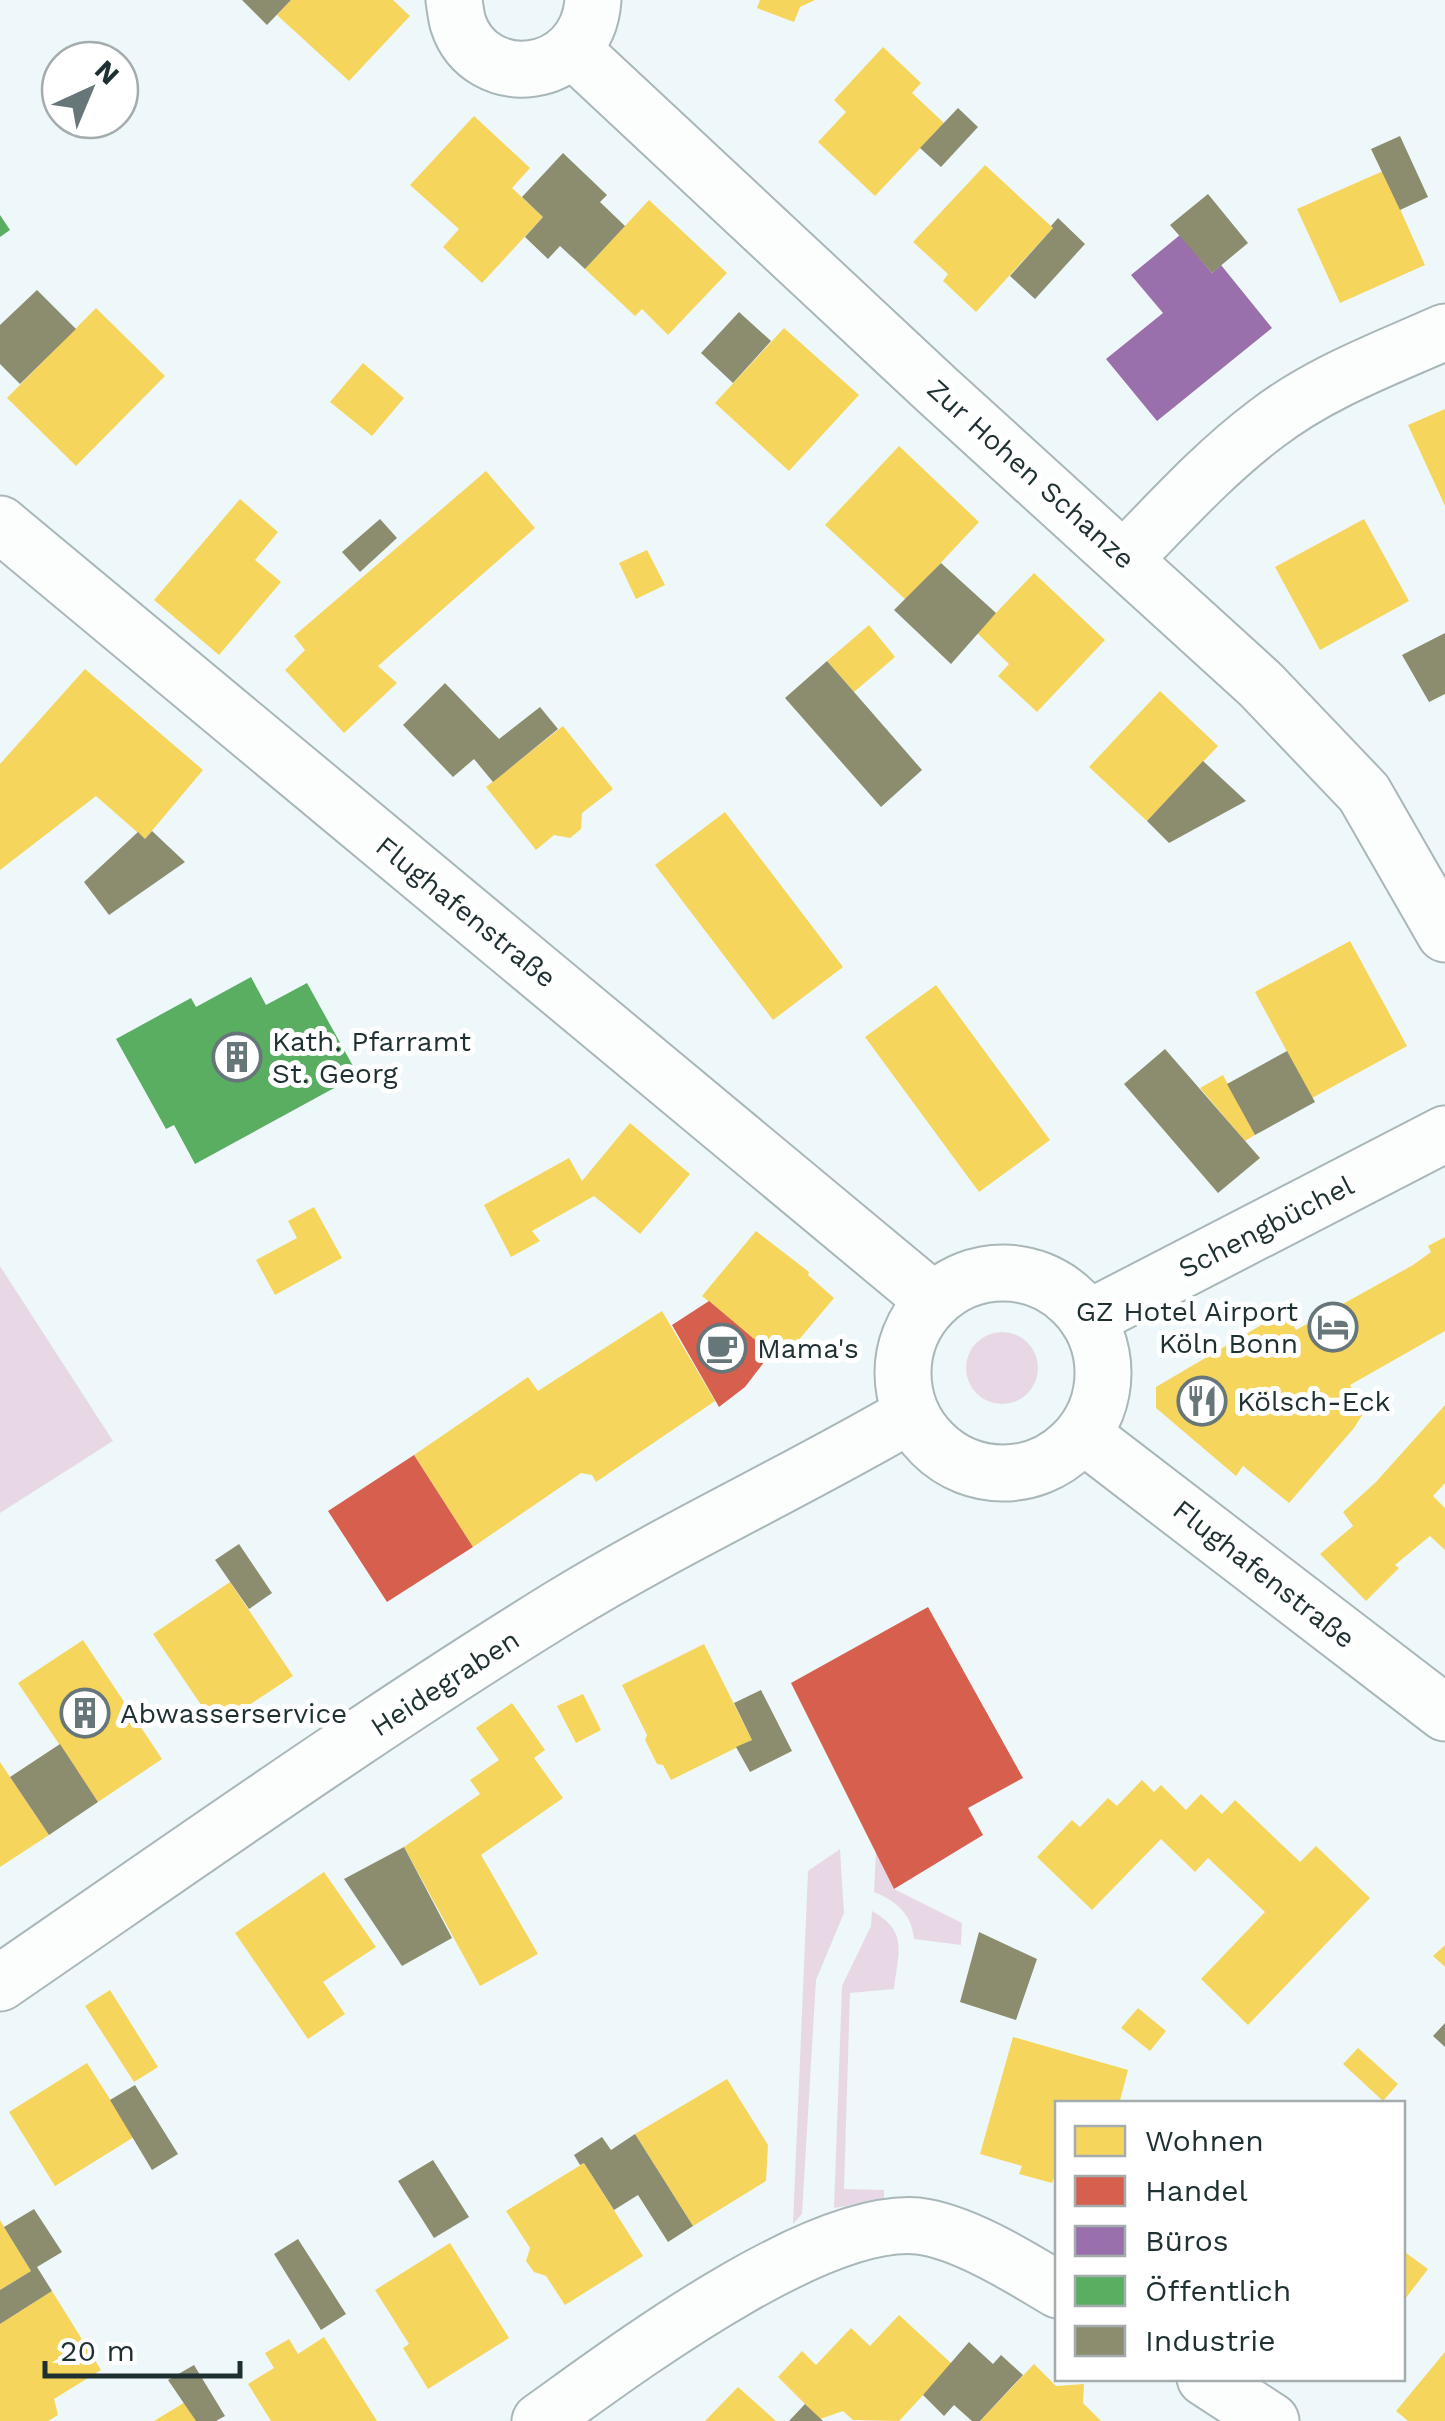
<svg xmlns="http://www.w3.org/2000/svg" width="1445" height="2421" font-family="'Work Sans',sans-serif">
  <rect width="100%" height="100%" fill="#eef8fa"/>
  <path fill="#e8d8e6" d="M0,1266L113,1441L0,1513Z
    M966 1368a36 36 0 1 1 72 0a36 36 0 1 1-72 0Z
    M840,1849L844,1913L816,1980L802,2214L793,2224L808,1871Z
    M876,1851L894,1889L962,1923L961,1945L914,1939C912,1914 896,1901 874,1892Z
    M872,1911C909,1932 898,1952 894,1989L850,1993L844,2189L884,2190V2200L834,2208L842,1986L871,1926Z"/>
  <path fill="#f6d55c" d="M291,0H393L410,16L349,81L277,15Z
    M760,0H815L800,7L794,22L757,8Z
    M883,47L921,83L912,93L944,123L875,196L818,142L846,112L834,100Z
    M474,116L530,168L512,188L543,217L482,283L443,247L459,229L410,185Z
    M985,165L1053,228L976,312L943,281L948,274L913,242Z
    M1383,171L1425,265L1340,303L1297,209Z
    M649,200L727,273L668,335L642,309L635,316L585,269Z
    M96,308L165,376L76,466L7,398Z
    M784,328L859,395L789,471L715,403Z
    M363,363L404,398L372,436L330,402Z
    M1445,409V506L1408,425Z
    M899,446L979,522L906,600L825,525Z
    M486,471L535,528L378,666L397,683L344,733L285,670L305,650L294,636Z
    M240,499L278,532L255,560L281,582L219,655L154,600Z
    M1364,519L1409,601L1320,650L1275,567Z
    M647,550L665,585L636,599L619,563Z
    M1034,573L1105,640L1037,712L998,676L1009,664L977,633Z
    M869,625L895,657L854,692L827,661Z
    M85,669L203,770L145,839L96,796L0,870V764Z
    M1160,691L1218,746L1147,821L1089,767Z
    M563,726L613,789L582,813L581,829L570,838L554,835L536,850L486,787Z
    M725,812L843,967L773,1020L655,865Z
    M1350,941L1407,1046L1312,1098L1255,992Z
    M936,985L1050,1140L979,1192L865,1037Z
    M1223,1075L1255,1135L1245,1141L1200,1088Z
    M630,1123L690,1174L640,1234L594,1196L532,1231L540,1241L511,1257L484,1205L569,1158L582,1181Z
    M314,1207L342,1258L275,1295L256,1260L297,1238L288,1221Z
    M756,1231L809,1272L808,1275L834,1298L781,1361L702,1296Z
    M1445,1237V1331L1350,1385L1364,1412L1354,1428L1289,1503L1243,1466L1236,1476L1156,1408V1387L1285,1311L1296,1330L1413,1265L1431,1252L1428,1246Z
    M662,1311L715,1401L596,1482L592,1475L581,1473L473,1547L414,1455L528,1377L538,1391Z
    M1445,1405V1483L1433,1496L1445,1508V1550L1430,1536L1395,1565L1399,1568L1366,1601L1320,1554L1353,1526L1343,1512L1375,1483Z
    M230,1582L293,1676L216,1727L153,1634Z
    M83,1640L162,1759L98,1802L18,1683Z
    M704,1644L752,1740L671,1780L663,1765L657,1764L645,1740L647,1735L622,1685Z
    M583,1694L601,1730L576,1743L557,1706Z
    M512,1703L545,1750L534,1758L563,1798L481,1855L538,1954L480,1986L404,1847L480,1794L470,1780L499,1760L476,1728Z
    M0,1762L49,1835L0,1867Z
    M1142,1780L1154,1792L1161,1785L1186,1810L1201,1794L1222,1814L1235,1800L1300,1862L1316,1846L1370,1898L1248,2025L1201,1979L1265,1912L1208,1858L1195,1872L1161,1839L1092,1910L1037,1857L1072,1820L1080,1827L1108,1798L1117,1806Z
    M324,1872L376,1947L323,1982L345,2014L308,2039L235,1933Z
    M1445,1945V1967L1433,1956Z
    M110,1990L158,2067L134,2082L85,2006Z
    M1138,2008L1166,2031L1150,2051L1121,2028Z
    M1013,2037L1128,2070L1119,2104H1058V2176L1055,2175L1052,2183L1019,2174L1022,2166L980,2154Z
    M1358,2048L1398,2084L1383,2101L1343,2064Z
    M87,2063L134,2137L55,2186L9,2112Z
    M727,2079L768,2145L766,2181L693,2226L635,2134Z
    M584,2163L643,2256L565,2305L546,2276L534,2272L526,2261L530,2248L506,2211Z
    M0,2220L31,2271L0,2290Z
    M450,2243L509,2338L428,2389L403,2348L409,2344L375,2290Z
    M1402,2250L1428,2269L1402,2303Z
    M52,2291L101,2370L54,2399L58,2415L48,2421H0V2324Z
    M899,2315L952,2364L899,2421L853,2420L843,2411L820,2419L778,2377L802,2351L816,2365L851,2328L870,2346Z
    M324,2337L377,2421H271L248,2384L274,2368L265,2353L289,2339L298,2354Z
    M1445,2352V2421H1408L1396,2411Z
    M1034,2364L1056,2386L1084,2384L1083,2403L1101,2421H980Z
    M738,2387L776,2421H705Z
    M184,2402L196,2421H154L182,2404Z"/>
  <path fill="#d6604d" d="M709,1301L771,1353L745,1387L719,1407L672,1325Z
    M414,1455L473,1547L387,1602L328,1511Z
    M928,1607L1023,1778L968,1808L983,1835L894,1889L791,1683Z"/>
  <path fill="#9970ab" d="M1180,235L1212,273L1221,265L1272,328L1157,421L1106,359L1163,313L1131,275Z"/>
  <path fill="#5aae61" d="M0,215L10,230L0,237Z
    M251,977L266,1005L307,983L358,1075L195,1164L174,1125L166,1129L116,1039L191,998L196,1007Z"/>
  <path fill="#8c8c6e" d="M242,0H291L267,25Z
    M958,108L978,127L941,167L920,148Z
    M1400,136L1428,197L1400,210L1371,149Z
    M563,153L607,195L600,202L625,226L585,269L560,246L548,259L525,237L543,217L522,197Z
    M1208,194L1248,243L1212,273L1170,225Z
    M1058,218L1085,244L1035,299L1010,276L1053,228L1051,226Z
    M37,290L76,329L20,384L0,364V325Z
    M739,312L771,341L733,383L701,353Z
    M380,519L397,538L360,572L342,552Z
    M941,563L996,613L951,664L894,610Z
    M1445,633V694L1429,702L1402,655Z
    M827,661L922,770L881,807L785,698Z
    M445,683L499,739L540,707L558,729L493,782L474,759L453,777L403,725Z
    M1203,761L1246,801L1169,843L1147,821Z
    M152,831L185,862L109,915L84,882L138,832L145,839Z
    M1165,1049L1260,1158L1218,1193L1124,1084Z
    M1287,1051L1315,1102L1255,1135L1227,1084Z
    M239,1544L272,1593L249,1609L215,1560Z
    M761,1690L792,1751L750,1772L736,1747L752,1740L734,1703Z
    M60,1744L98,1802L49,1835L10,1777Z
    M404,1847L452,1938L402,1966L344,1879Z
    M979,1932L1037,1959L1016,2020L960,2002Z
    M1445,2023V2047L1433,2036Z
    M135,2085L178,2154L152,2170L110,2100Z
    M635,2134L693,2226L668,2242L638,2195L614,2210L584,2163L580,2165L574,2155L602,2137L611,2150Z
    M433,2160L469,2217L434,2238L398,2181Z
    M34,2209L62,2252L37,2267L52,2291L0,2324V2290L31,2271L4,2227Z
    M298,2239L346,2314L321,2330L274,2254Z
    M969,2342L993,2364L1001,2355L1023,2375L980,2421H972L954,2405L944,2416L923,2395Z
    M194,2365L225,2416L216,2421H196L168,2380Z
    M805,2404L823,2421H789Z"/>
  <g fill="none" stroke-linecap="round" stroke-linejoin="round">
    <g stroke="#aab7b9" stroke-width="59">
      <path id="minor" d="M454,0C455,7 456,16 458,23C480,92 587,83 593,0
        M574,51L937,390L1261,685L1364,793L1445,934
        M0,524L933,1300
        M1125,558C1170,512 1214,463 1266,424C1319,383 1384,359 1445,332
        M1087,1319L1445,1134
        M1205,2378L1271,2421
        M540,2421C624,2361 814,2217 918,2226C962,2231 1020,2267 1058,2290"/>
    </g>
    <g stroke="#aab7b9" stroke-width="59">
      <path id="secondary" d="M903 1373a100 100 0 1 1 200 0a100 100 0 1 1-200 0Z
        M1083,1435L1445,1713
        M0,1983C185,1856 368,1726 559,1608C673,1538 795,1482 910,1415"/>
    </g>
    <use href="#minor" stroke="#fcfefe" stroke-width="55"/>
    <use href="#secondary" stroke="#fcfefe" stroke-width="55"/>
  </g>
  <defs>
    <g id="building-ring" transform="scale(2.5)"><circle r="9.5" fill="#fff" stroke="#677679" stroke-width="1.5"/><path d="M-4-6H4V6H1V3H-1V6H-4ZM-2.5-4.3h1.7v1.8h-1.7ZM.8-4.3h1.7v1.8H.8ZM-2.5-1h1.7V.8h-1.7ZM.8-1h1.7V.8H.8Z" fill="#677679"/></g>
    <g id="hotel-ring" transform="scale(2.5)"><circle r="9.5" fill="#fff" stroke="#677679" stroke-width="1.5"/><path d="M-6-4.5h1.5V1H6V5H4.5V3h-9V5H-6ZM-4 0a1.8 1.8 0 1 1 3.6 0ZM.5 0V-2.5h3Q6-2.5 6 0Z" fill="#677679"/></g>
    <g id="cafe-ring" transform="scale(2.5)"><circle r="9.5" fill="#fff" stroke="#677679" stroke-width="1.5"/><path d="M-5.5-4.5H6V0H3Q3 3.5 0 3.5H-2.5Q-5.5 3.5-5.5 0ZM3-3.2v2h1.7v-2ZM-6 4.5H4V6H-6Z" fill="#677679"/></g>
    <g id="restaurant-ring" transform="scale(2.5)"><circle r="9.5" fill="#fff" stroke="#677679" stroke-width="1.5"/><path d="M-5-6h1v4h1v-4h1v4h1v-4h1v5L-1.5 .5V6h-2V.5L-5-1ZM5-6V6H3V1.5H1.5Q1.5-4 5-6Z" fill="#677679"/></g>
  </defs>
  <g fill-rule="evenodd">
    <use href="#building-ring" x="237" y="1057"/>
    <use href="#hotel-ring" x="1333" y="1327"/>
    <use href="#cafe-ring" x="722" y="1348"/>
    <use href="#restaurant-ring" x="1202" y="1401"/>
    <use href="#building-ring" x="85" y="1713"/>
  </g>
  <g text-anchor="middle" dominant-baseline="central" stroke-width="10" stroke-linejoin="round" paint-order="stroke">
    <g font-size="28" fill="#1f3033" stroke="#fff">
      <text transform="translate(1031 474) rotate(42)">Zur Hohen Schanze</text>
      <text transform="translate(466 912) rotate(39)">Flughafenstraße</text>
      <text transform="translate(1266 1227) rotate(-27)">Schengbüchel</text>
      <text transform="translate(1264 1574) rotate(38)">Flughafenstraße</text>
      <text transform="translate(445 1683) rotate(-33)">Heidegraben</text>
    </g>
    <g font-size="28" fill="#1f3033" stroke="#fff" text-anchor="start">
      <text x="272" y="1041">Kath. Pfarramt<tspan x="272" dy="32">St. Georg</tspan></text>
      <text x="1298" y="1311" text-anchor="end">GZ Hotel Airport<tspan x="1298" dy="32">Köln Bonn</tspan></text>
      <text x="757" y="1348">Mama's</text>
      <text x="1237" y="1401">Kölsch-Eck</text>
      <text x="120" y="1713">Abwasserservice</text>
    </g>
  </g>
  <rect x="1055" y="2101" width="350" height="280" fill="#ffffff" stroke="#a5acad" stroke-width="2.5"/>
  <rect x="1075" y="2126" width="50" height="30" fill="#f6d55c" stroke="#a5acad" stroke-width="2.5"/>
  <text x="1145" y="2151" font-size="30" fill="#1f3033">Wohnen</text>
  <rect x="1075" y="2176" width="50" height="30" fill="#d6604d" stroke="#a5acad" stroke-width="2.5"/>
  <text x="1145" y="2201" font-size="30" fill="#1f3033">Handel</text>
  <rect x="1075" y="2226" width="50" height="30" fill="#9970ab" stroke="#a5acad" stroke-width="2.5"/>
  <text x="1145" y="2251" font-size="30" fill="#1f3033">Büros</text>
  <rect x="1075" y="2276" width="50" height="30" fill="#5aae61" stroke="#a5acad" stroke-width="2.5"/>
  <text x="1145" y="2301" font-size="30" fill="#1f3033">Öffentlich</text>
  <rect x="1075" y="2326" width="50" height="30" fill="#8c8c6e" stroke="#a5acad" stroke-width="2.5"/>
  <text x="1145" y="2351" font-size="30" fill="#1f3033">Industrie</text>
  <g transform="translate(90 90) rotate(44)"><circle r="48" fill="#ffffff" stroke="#a5acad" stroke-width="2.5"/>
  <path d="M0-8L18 38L0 25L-18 38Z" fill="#677679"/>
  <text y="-15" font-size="28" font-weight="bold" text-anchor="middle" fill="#1f3033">N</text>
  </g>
  <path d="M45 2361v15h195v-15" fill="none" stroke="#1f3033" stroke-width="5"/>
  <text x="60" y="2361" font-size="30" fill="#1f3033" stroke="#ffffff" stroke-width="8" paint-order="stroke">20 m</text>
</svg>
